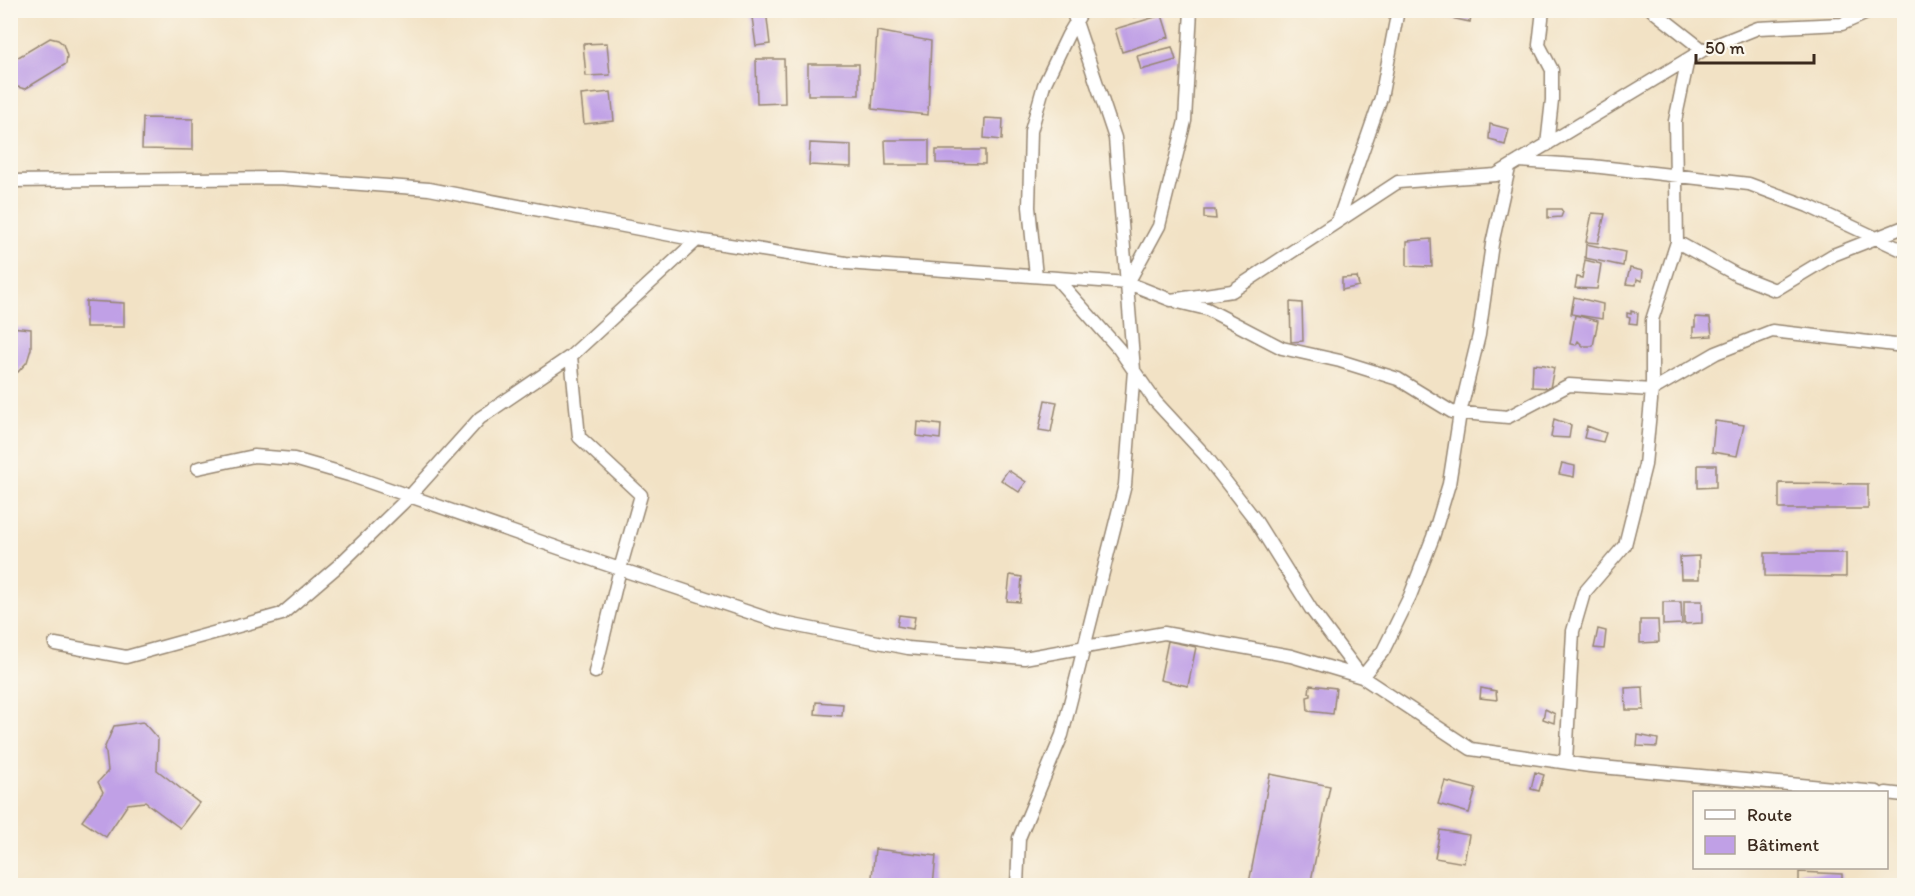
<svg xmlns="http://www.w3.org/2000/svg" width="1915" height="896" font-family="Itim,sans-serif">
  <rect width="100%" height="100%" fill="#fbf7ec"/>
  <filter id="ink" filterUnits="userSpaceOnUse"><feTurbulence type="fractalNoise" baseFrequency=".0167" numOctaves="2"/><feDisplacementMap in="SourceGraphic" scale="12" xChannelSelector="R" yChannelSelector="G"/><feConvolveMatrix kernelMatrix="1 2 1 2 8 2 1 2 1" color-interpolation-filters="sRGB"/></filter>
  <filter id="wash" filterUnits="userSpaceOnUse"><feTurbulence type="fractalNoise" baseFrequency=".008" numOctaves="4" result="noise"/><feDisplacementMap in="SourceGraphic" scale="24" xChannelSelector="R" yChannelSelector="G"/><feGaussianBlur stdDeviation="1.35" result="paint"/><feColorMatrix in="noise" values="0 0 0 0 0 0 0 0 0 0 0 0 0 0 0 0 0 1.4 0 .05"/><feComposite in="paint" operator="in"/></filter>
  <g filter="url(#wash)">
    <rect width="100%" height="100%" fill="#f2e2c5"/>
    <g id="blocks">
      <path fill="#c0a0e6" d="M751,10H766L770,44L756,46Z
        M1132,10H1152L1153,13L1134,17Z
        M1423,10H1472L1470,22L1423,12Z
        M1162,15L1169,37L1122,52L1115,29Z
        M877,31L931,41L928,115L872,109Z
        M50,38L58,40L63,44L67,56L66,64L25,89L14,86L10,82V62Z
        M607,43L610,75L586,76L583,44Z
        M1172,47L1176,60L1141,70L1137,56Z
        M756,59H784L785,103L757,104Z
        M808,64H859V95H808Z
        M611,92L614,121L584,124L581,95Z
        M143,118L193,119V150L142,149Z
        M985,118L1003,119L1002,140L984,138Z
        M1490,124L1509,129L1505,145L1498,143L1497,141L1489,139Z
        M885,140H929V165H886Z
        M810,143L851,145V167L809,165Z
        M936,150H985V164L936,163Z
        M1548,209H1561L1563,212L1561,217L1548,218Z
        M1204,210H1215L1216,219L1204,218Z
        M1592,213L1605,214L1598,243L1586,242Z
        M1431,239L1432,267L1407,266V241Z
        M1586,244L1625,252L1623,266L1585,258Z
        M1585,260L1601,264L1597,289L1575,288L1577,277L1582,278Z
        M1630,268L1643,271L1642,281L1637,279L1636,285L1626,284Z
        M1357,277L1359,286L1342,290V278Z
        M1574,297L1603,304L1602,319L1571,314Z
        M86,301L124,303V327H86Z
        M1290,302L1302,303L1303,341L1291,342Z
        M1631,311L1638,313L1637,324L1629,323L1630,318L1627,317V313L1631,314Z
        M1575,315L1598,321L1593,346H1583L1578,341L1576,345L1570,344Z
        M1695,317L1710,318L1712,336L1693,337V327H1695Z
        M10,327L31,329V349L27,362L18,372L10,374Z
        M1533,364L1545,365L1554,368L1550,388L1532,387Z
        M1045,400L1057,402L1051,432L1039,430Z
        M1554,419L1571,425L1569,438L1551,437Z
        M1715,421L1744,425L1737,456L1712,452Z
        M918,422L941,425L940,439L917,436Z
        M1587,426L1606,433L1603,442L1584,438Z
        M1562,463L1575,466L1574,477L1559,474Z
        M1698,465H1716V487L1698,488Z
        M1008,470L1026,482L1019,492L1001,480Z
        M1779,483L1868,484V509H1779Z
        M1765,553H1846V577L1765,576Z
        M1699,556V579H1681L1680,557Z
        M1010,575L1022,577L1020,602L1007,601Z
        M1684,601H1702V623L1684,624Z
        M1663,602H1681L1682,624L1663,625Z
        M899,615L915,617L913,629L897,626Z
        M1640,620H1658L1659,642L1640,643Z
        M1598,629L1606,631L1604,649L1594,648Z
        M1168,641L1196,647L1188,686L1160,680Z
        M1310,685L1336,688L1333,714L1308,711L1307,697L1311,696V693H1309Z
        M1643,687L1644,710H1626L1625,688Z
        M1481,688L1496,691L1497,700L1480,698Z
        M816,702L843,704L842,716L815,714Z
        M1545,709L1555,714L1554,723L1543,719Z
        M143,722L158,739L157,770L199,803L180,828L145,802L128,804L106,837L82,821L103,792L98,782L108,771L106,753L104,749L114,726Z
        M1638,735L1658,739L1657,747L1637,746Z
        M1535,772L1544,775L1539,791L1531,789Z
        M1270,774L1330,786L1310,886H1260L1249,883Z
        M1445,781L1476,789L1469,813L1438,804Z
        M1440,830L1469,835L1464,863L1435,858Z
        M875,849L936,856L933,886H871Z
        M1799,872L1842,874V886H1799Z"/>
    </g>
  </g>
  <g filter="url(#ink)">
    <use href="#blocks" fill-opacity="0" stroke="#968672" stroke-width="1.5"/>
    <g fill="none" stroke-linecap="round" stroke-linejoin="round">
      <g stroke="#968672" stroke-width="15">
        <path id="minor" d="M1543,10L1539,45L1552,70V100L1547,145
          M1652,10L1703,50
          M1519,161L1592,166L1749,184L1808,206L1904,251
          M10,181L279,178L429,189L697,240L846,263L1128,283L1171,300L1232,291L1398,182L1496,175L1703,50L1758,28L1842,24L1867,13L1868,10
          M1338,221L1381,98L1398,10
          M1677,242L1737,275L1775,290L1833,255L1904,227
          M1036,276L1029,207L1031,131L1044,85L1068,35L1083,10
          M1056,278L1119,349L1155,401L1205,455L1254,518L1311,609L1362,677L1383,651L1410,596L1433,537L1449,484L1460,413L1479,335L1492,244L1509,168
          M1128,283L1159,226L1185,121L1191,10
          M1178,302L1207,309L1282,348L1340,361L1398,379L1452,412L1508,417L1569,385L1652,390L1716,353L1772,331L1904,346
          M571,356L579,437L641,495L620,569L595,672
          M198,468L254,456L294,459L349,475L596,561L778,622L908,648L1024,658L1164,633L1291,656L1362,677L1471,749L1590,766L1877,792
          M55,644L126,657L282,614L338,566L409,497L480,418L571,356L697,240
          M1566,762L1573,631L1584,593L1625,545L1645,465L1652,390V320L1677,242L1675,121L1688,59
          M1886,793L1904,795
          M1017,886L1019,838L1062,735L1125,485L1134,370L1115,138L1072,10"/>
      </g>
      <use href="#minor" stroke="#fff" stroke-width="12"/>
    </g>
  </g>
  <rect width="1915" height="896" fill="none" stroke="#fbf7ec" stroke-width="36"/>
  <rect x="1693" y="791" width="195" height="78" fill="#fbf7ec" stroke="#aea59a" stroke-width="1.5"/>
  <rect x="1705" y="810" width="30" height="9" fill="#ffffff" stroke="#aea59a" stroke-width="1.5"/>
  <text x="1747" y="821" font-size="18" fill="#3b2a1e">Route</text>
  <rect x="1705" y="836" width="30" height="18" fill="#c0a0e6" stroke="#aea59a" stroke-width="1.5"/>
  <text x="1747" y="851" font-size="18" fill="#3b2a1e">Bâtiment</text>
  <path d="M1696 54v9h118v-9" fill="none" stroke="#3b2a1e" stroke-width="3"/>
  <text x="1705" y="54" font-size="18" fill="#3b2a1e" stroke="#fbf7ec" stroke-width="4.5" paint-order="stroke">50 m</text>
</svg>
